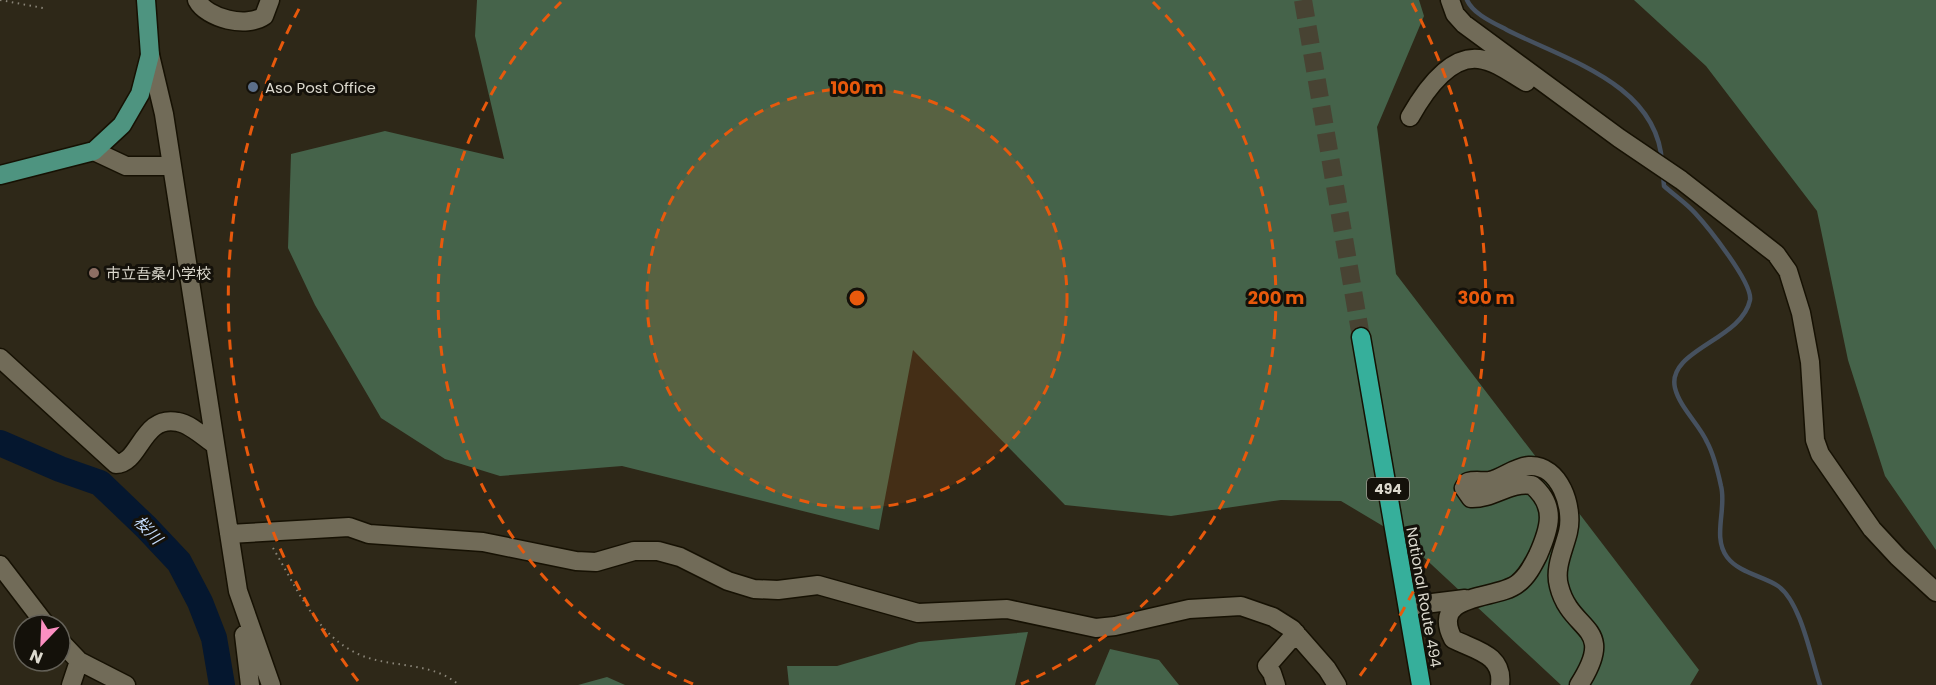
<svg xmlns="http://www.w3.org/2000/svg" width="1936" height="685" font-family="Poppins,'Noto Sans JP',sans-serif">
  <rect width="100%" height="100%" fill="#2e2818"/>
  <path fill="#45634a" d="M477,0H1419L1424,16L1377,127L1396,274L1699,670L1690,685H1561L1403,538L1341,501L1281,500L1171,516L1065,505L913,350L879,530L622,466L500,476L445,459L381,418L315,305L288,248L291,154L385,131L504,159L475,36Z
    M1634,0H1936V550L1885,476L1848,360L1817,211L1706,66Z
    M1028,632L1015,685H789L787,666H837L919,642Z
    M1110,649L1159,660L1179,685H1095Z
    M607,677L625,685H578Z"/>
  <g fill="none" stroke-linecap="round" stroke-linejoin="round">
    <path stroke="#46515f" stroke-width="4.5" d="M1467,0C1473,14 1494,23 1507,30C1566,60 1658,84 1662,163
      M1663,174L1664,186C1674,195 1686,203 1695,213C1707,226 1753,283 1750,300C1742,340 1666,350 1675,388C1680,408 1699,424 1707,442C1714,455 1718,472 1721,486C1727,508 1712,537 1727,557C1739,573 1763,576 1778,586C1801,602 1811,658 1820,685"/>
    <path stroke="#05172f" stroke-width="26" d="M0,443L60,469L100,483L146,527L179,562L200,602L214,638L222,685"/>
    <path stroke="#484333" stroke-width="18" stroke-dasharray="18 9" stroke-linecap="butt" d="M1303,0L1361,337"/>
    <g stroke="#161103" stroke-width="21">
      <path id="minor" d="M197,0C207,19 247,28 264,16L270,0
        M1450,0L1455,14L1464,24L1619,138L1681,180L1776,254L1788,271L1801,313L1810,362L1815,440L1820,454L1872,529L1898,557L1936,592
        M150,55L164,114L238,591L271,685
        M1410,117C1423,94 1448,55 1479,59C1496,61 1512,74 1526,82
        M94,151L126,166H172
        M0,358L116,464C140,464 142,414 178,422C190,424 204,437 214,444
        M229,534L349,527L369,534L483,542L576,561L596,562L634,551H658L680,557L728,581L754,589L778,590L818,585L918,613L1007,609L1096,628L1115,626L1189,609L1241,606L1273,617L1292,629L1327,669L1337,685
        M0,565L46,625
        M1408,606L1465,599
        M244,635L250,685
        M60,641L79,661L126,685
        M71,685L79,661
        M1276,685L1272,673L1267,666L1296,633
        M1500,685C1504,654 1474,650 1453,639C1429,592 1497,600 1517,584C1527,577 1533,565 1538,555C1550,528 1557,506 1532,485C1510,481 1493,499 1471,498L1464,488L1468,482C1475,480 1483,482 1490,481C1503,478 1515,467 1529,466C1560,464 1574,508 1568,532C1564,549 1554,568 1559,586C1571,634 1618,624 1579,685"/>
    </g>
    <g stroke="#161103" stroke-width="21">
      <path id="major" d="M0,175L94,151L122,125L140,94L150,55L146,0"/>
    </g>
    <g stroke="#161103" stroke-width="21">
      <path id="highway" d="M1361,337L1421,685"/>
    </g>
    <path stroke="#898477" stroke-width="2" stroke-dasharray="1.5 4.5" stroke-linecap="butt" d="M0,0L43,8
      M273,548C298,590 320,645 372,659C401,667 435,664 459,685"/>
    <use href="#minor" stroke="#716b58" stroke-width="18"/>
    <use href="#major" stroke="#4e9480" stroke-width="18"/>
    <use href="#highway" stroke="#36af9b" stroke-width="18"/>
  </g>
  <circle cx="857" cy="298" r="210" fill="#e8590c" fill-opacity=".12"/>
  <g fill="none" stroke="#e8590c" stroke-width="3" stroke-dasharray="10 8">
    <circle cx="857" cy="298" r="210"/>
    <path d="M693 684A419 419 0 0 1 561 2M1153 2A419 419 0 0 1 1021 684"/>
    <path d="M358 681A629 629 0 0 1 302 3M1412 3A629 629 0 0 1 1356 681"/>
  </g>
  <circle fill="#5c6f8a" stroke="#14110a" stroke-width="2" cx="253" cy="87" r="6"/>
  <circle fill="#8d6e63" stroke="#14110a" stroke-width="2" cx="94" cy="273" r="6"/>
  <g text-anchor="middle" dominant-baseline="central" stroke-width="6" stroke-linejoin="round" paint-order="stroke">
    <rect fill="#14110a" stroke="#a09d93" stroke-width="1.5" x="1367" y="478" width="42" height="22" rx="4.5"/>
    <g font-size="14" font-weight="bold" fill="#dcd9ce">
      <text x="1388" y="489">494</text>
    </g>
    <g font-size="15" fill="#dcd9ce" stroke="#14110a" text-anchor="start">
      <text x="265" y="87">Aso Post Office</text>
      <text x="106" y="273">市立吾桑小学校</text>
    </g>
    <g font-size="15" fill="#dcd9ce" stroke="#14110a">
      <text transform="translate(1424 597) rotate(80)">National Route 494</text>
    </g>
    <g font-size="16" font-style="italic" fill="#c3dafa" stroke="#14110a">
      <text transform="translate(148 530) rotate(46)">桜川</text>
    </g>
  </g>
  <circle cx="857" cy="298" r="9" fill="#e8590c" stroke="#14110a" stroke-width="3"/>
  <g font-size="18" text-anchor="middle" font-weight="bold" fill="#e8590c" stroke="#14110a" stroke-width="6" stroke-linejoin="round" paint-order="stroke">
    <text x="857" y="94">100 m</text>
    <text x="1276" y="304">200 m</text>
    <text x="1486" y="304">300 m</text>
  </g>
  <g transform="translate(42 643) rotate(203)"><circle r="28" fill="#14110a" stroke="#646158" stroke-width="1.5"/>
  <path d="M0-4.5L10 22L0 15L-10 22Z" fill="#fc8fc2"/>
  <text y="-9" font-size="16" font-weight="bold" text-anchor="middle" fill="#dcd9ce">N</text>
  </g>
</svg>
